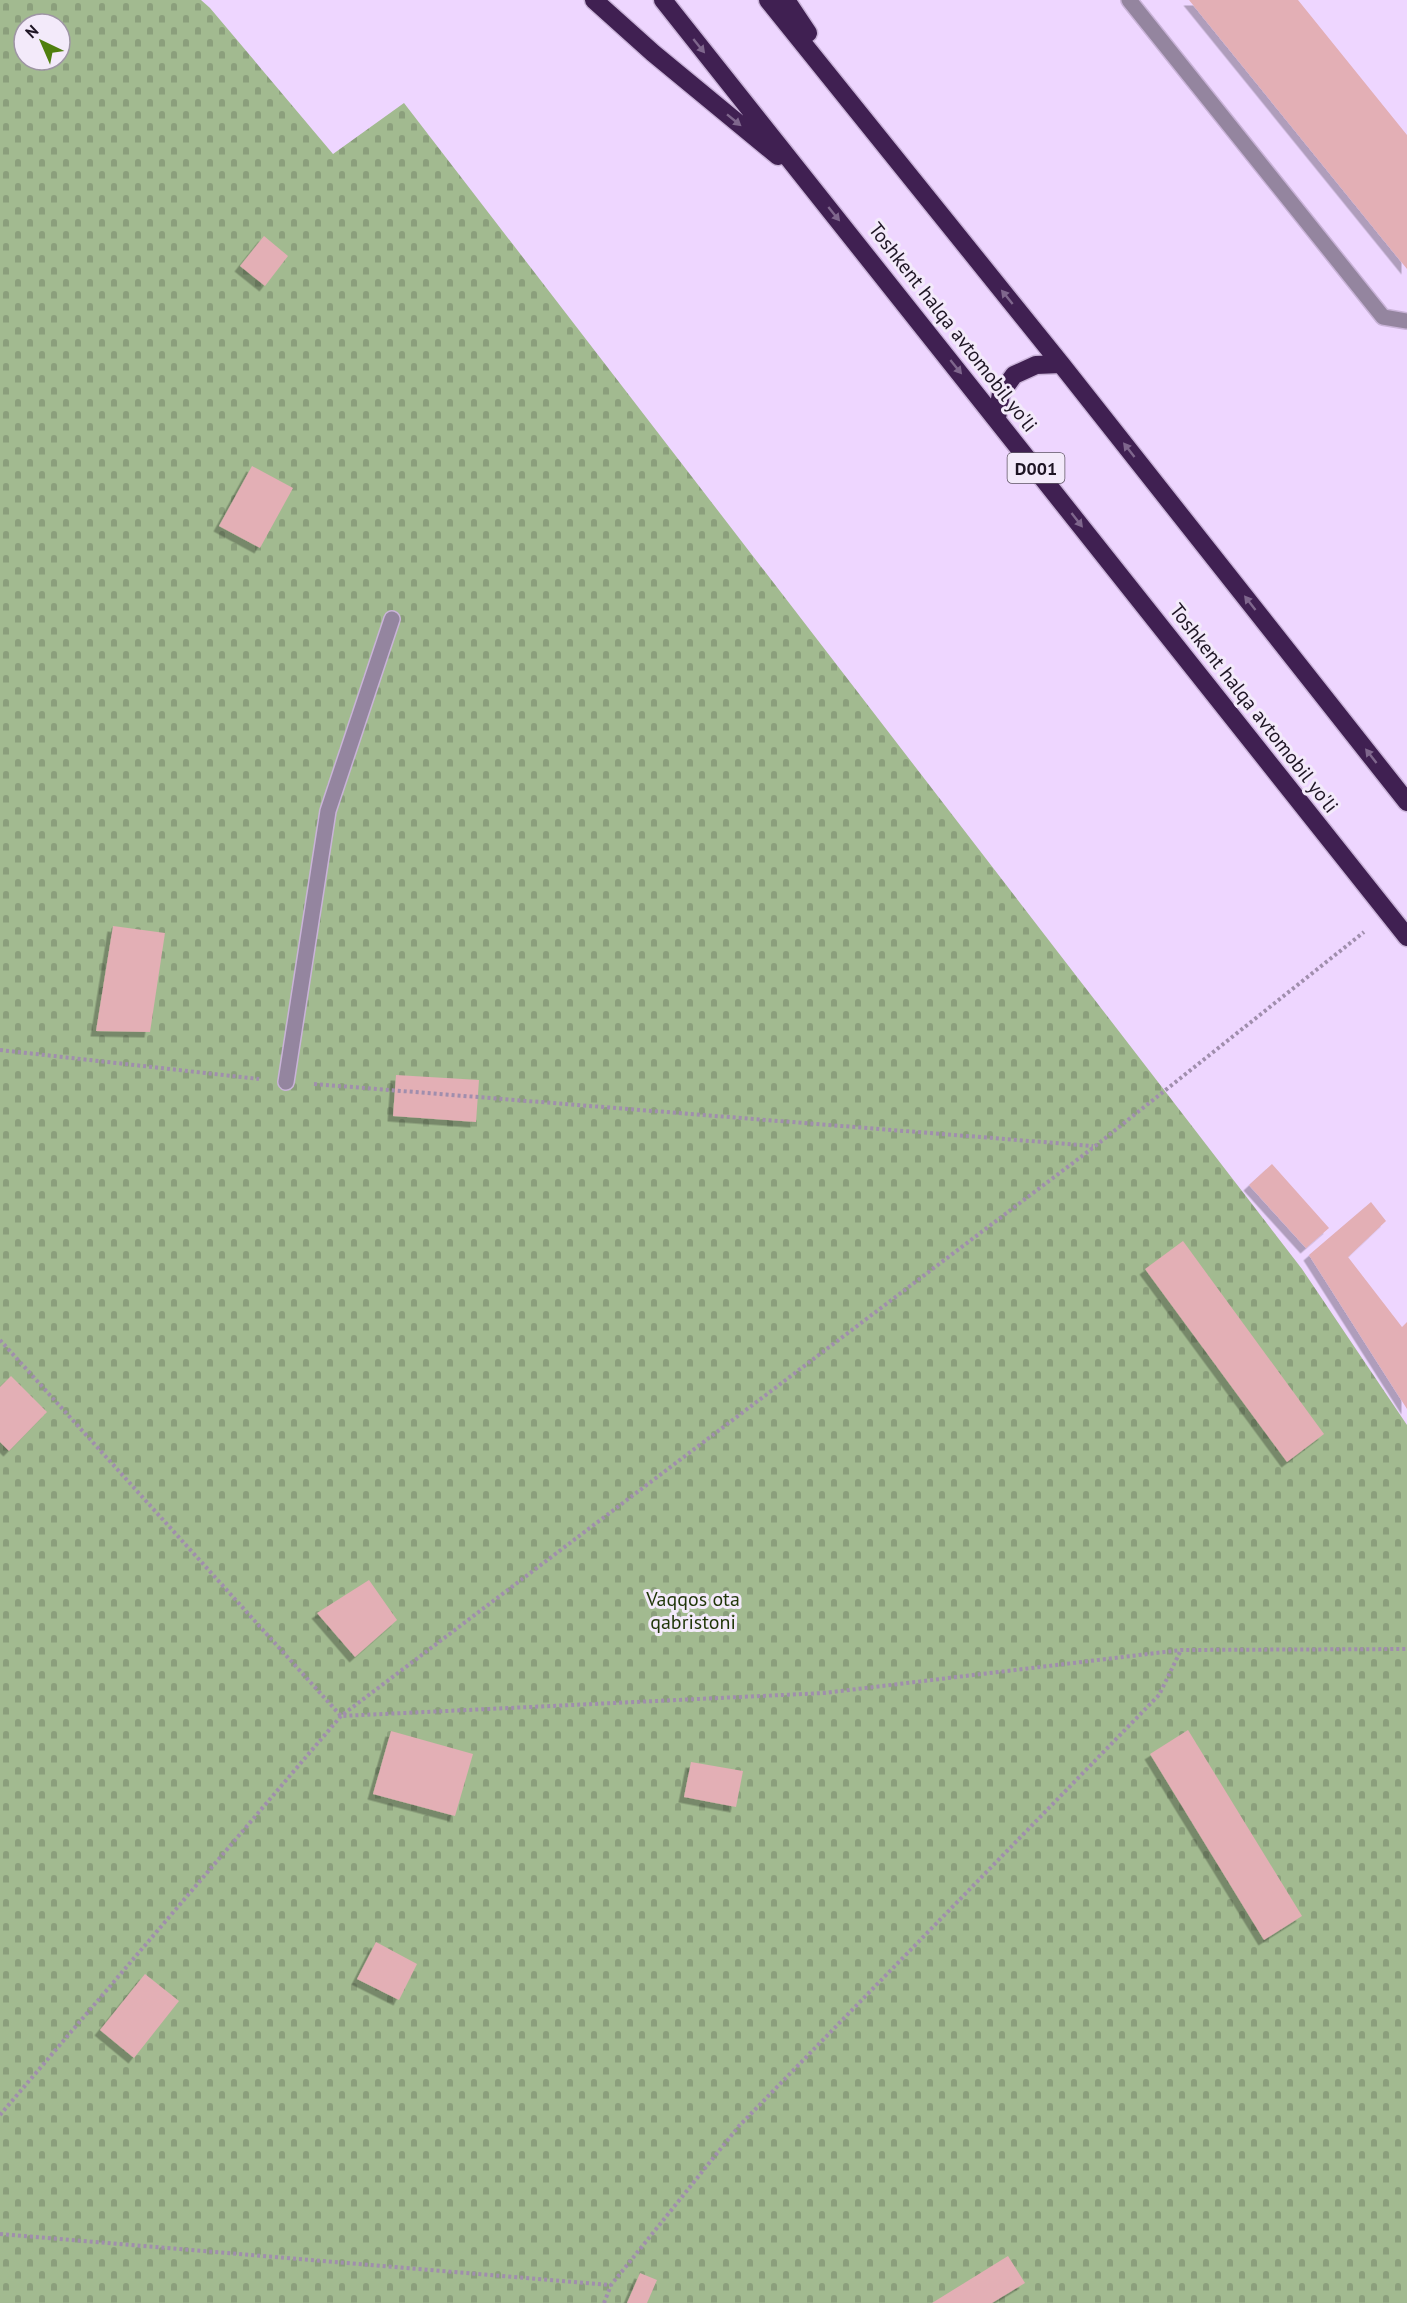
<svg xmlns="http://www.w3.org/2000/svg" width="1407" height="2303" font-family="'PT Sans',sans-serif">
  <defs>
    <pattern id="cemetery-stones" width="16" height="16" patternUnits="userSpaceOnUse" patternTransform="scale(1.5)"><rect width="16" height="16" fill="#a2ba90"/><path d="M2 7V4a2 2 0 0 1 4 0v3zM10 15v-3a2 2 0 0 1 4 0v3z" fill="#8b9f7c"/></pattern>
    <filter id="shadow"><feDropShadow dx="-5.5" dy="5.5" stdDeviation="0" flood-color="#0004"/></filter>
  </defs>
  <rect width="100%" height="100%" fill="#eed6ff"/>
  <path fill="url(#cemetery-stones)" fill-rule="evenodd" d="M0,0H201L210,8L333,154L404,103L1302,1269L1407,1425V2303H0ZM24,24H60V60H24Z"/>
  <path fill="#e3afb5" filter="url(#shadow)" d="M1189,0H1298L1407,135V269Z
    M264,236L288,256L265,286L240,266Z
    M252,466L293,488L260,548L219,526Z
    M113,926L165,933L150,1032L96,1031Z
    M396,1075L479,1080L476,1122L393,1116Z
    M1272,1164L1329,1228L1306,1248L1249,1185Z
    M1371,1202L1386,1221L1348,1257L1402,1327L1407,1322V1409L1309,1255Z
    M1183,1241L1324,1434L1287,1462L1145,1269Z
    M11,1376L47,1412L9,1451L0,1442V1387Z
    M369,1580L397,1620L355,1657L317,1613Z
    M1188,1730L1302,1916L1264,1940L1150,1754Z
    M391,1731L473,1754L455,1816L373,1794Z
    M691,1762L743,1771L736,1807L684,1797Z
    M376,1942L417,1964L399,2000L357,1979Z
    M145,1974L179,2001L134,2058L100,2030Z
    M1008,2256L1025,2283L992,2303H932Z
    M640,2273L657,2280L647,2303H627Z"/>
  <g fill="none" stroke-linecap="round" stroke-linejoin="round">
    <g stroke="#c9b3d8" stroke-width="18">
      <path id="lane" d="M1129,0L1383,317L1407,321
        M286,1082L328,811L392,619"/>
    </g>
    <g stroke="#c9b3d8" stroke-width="21">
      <path id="highway" d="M594,0L653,53L778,156
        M663,0L1407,937
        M768,0L1061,364L1407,802
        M786,0L808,33
        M997,418L1001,393L1014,375L1036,365L1061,364"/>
    </g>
    <path stroke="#a08ead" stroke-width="4" stroke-dasharray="3 3" stroke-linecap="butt" d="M0,1050L259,1079
      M314,1084L1093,1146
      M0,1340L341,1716L824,1693L1181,1650L1407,1649
      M0,2115L341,1716L1094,1147L1364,932
      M0,2234L611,2285
      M604,2303L611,2285L739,2126L1159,1695L1181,1650"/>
    <use href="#lane" stroke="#94859f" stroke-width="15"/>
    <use href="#highway" stroke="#402052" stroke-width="18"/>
  </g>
  <defs><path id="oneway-solid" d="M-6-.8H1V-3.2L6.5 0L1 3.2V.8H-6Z" transform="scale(1.5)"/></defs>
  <g fill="#7f678d">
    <use href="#oneway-solid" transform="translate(699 46) rotate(51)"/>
    <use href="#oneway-solid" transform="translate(734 120) rotate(39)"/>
    <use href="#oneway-solid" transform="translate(834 214) rotate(51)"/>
    <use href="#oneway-solid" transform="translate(1007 297) rotate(-129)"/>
    <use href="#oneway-solid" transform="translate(956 367) rotate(51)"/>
    <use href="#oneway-solid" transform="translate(1129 450) rotate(-128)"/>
    <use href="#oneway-solid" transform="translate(1077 520) rotate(52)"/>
    <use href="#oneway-solid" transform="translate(1250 603) rotate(-128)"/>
    <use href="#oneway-solid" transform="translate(1371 756) rotate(-128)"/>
  </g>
  <g text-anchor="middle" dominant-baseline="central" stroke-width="6" stroke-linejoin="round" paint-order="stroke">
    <rect fill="#f3eafa" stroke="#5e5564" stroke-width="1.5" x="1007.5" y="453" width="57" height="30" rx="4.5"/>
    <g font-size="18" font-weight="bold" fill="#1e1524">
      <text x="1036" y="468">D001</text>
    </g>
    <g font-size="20" fill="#1e1524" stroke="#f3eafa">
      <text transform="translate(953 327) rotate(52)">Toshkent halqa avtomobil yo'li</text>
      <text transform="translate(1254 708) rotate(52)">Toshkent halqa avtomobil yo'li</text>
    </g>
    <g font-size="20" fill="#1f3507" stroke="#f3eafa">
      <text x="693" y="1599">Vaqqos ota<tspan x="693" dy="23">qabristoni</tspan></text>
    </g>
  </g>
  <g transform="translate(42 42) rotate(316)"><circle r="28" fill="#f3eafa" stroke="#9e95a4" stroke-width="1.5"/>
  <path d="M0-4.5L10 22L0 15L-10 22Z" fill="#4f7f0e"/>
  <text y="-9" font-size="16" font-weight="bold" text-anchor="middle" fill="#1e1524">N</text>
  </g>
</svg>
